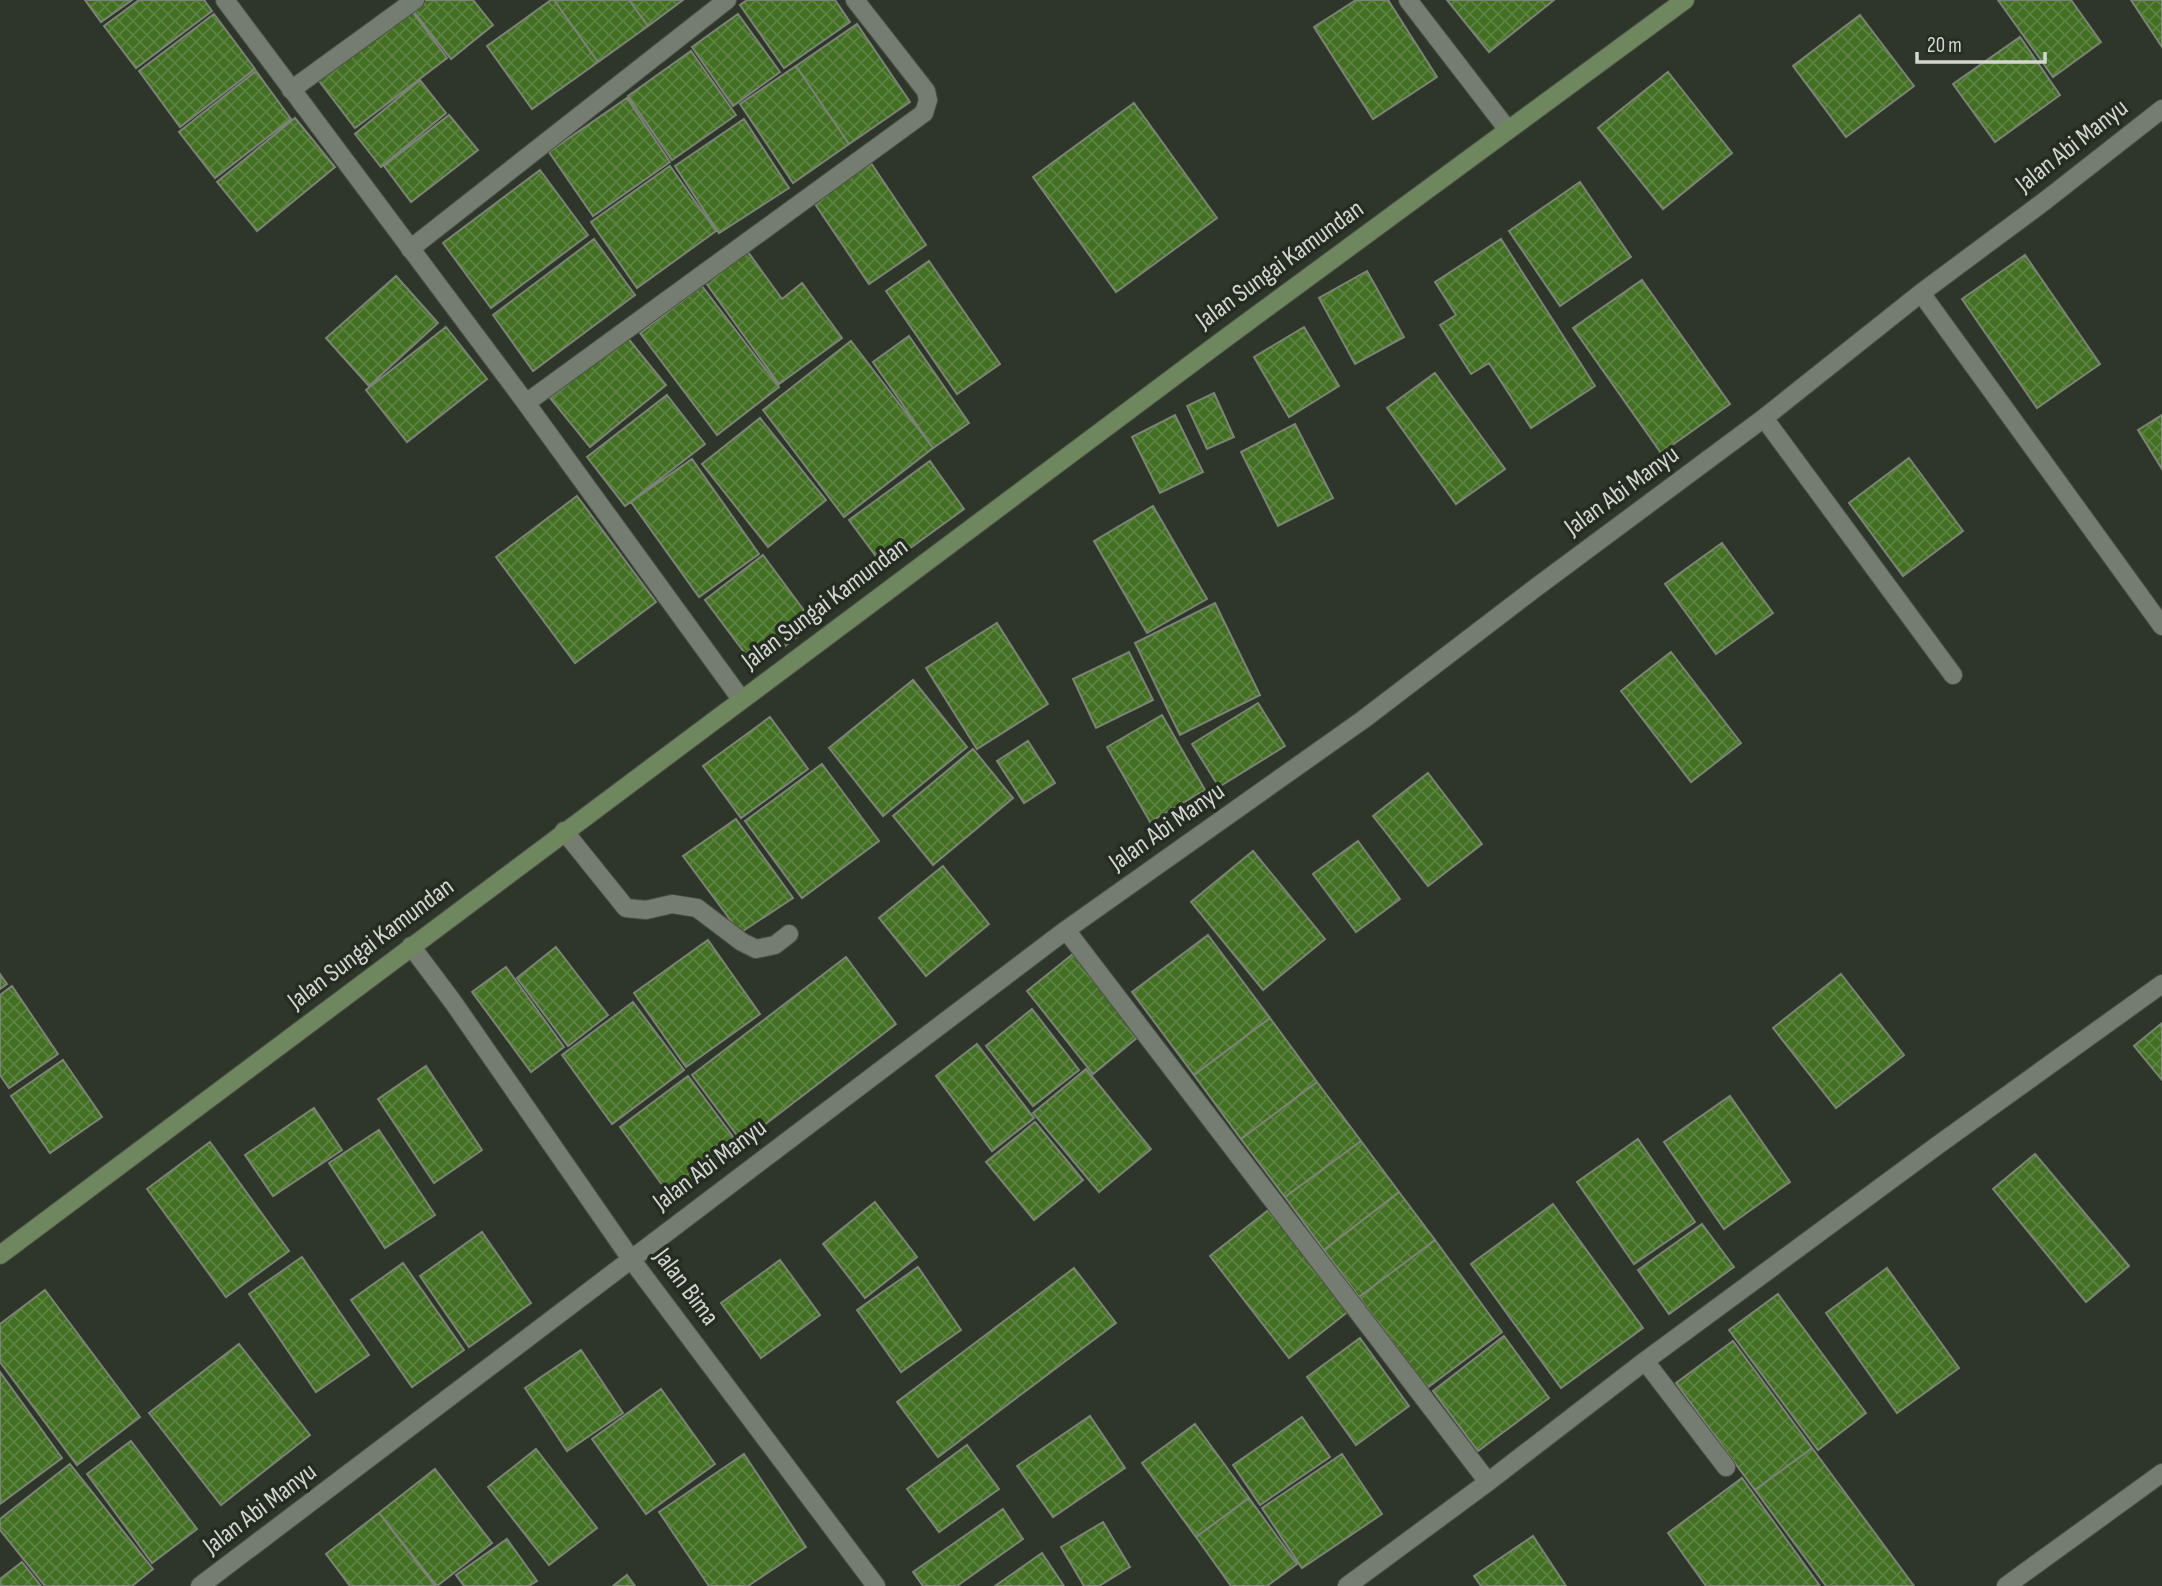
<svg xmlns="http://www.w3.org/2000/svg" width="2162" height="1586" font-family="'Sofia Sans Condensed',sans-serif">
  <defs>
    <pattern id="building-cross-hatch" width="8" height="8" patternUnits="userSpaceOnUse" patternTransform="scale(1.75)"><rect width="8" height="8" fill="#436f23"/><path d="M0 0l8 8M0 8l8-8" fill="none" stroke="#5d8342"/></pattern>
  </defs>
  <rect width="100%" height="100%" fill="#2e362a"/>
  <path fill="url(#building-cross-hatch)" stroke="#7b8476" stroke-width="2" d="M85,0H132L101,22Z
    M139,0H204L212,11L136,68L104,26Z
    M421,0H473L493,25L451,59L411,8Z
    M551,0H554L598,62L532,109L487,46Z
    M554,0H629L648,26L598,62Z
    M629,0H683L648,26Z
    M747,0H835L850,22L784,68L740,5Z
    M1356,0H1388L1437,77L1373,119L1314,27Z
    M1447,0H1554L1489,52Z
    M1998,0H2071L2101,42L2053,77Z
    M2131,0H2162V47Z
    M408,6L447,58L355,128L316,77Z
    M214,14L255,69L180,127L139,71Z
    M738,14L780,72L733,106L692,47Z
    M1860,15L1914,86L1846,137L1793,66Z
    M857,24L910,102L849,144L796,66Z
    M2020,37L2060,95L1995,142L1953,84Z
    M691,51L736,115L672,160L628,96Z
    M796,66L849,144L793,183L740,104Z
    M256,71L291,119L215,178L179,132Z
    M1668,72L1732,153L1663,209L1598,128Z
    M420,80L446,113L381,167L355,134Z
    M627,98L670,162L593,216L549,152Z
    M1134,103L1217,218L1116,292L1033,177Z
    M449,115L478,150L411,202L384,166Z
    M295,118L335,167L257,231L217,182Z
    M744,119L789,188L719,233L675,166Z
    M871,163L926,245L869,284L813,201Z
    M670,166L716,231L637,288L591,222Z
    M540,170L588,235L491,308L443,243Z
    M1580,182L1631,257L1560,306L1509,231Z
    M594,239L635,295L533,371L493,315Z
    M1501,239L1595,386L1531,428L1489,363L1471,374L1440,325L1456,315L1435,282Z
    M748,252L782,299L802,283L842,338L779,384L706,283Z
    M2025,255L2100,364L2037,408L1962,299Z
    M929,261L1000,364L957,394L886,291Z
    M1367,271L1404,337L1355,364L1319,298Z
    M396,276L438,323L369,386L326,338Z
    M1642,280L1730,404L1661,453L1573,328Z
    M702,286L779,387L717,435L640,333Z
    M446,327L487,379L407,442L366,390Z
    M1304,327L1339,386L1289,417L1254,357Z
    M626,336L666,385L590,447L550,398Z
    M909,336L969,423L933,448L873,362Z
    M851,341L933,448L844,517L763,410Z
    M1435,373L1505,469L1456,504L1387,408Z
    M1214,393L1234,437L1207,449L1187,406Z
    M667,395L705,444L625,506L587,457Z
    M1175,415L1203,472L1160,493L1132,437Z
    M2162,415V469L2138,430Z
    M760,418L826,500L768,547L702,464Z
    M1295,424L1333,498L1278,526L1241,452Z
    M1909,458L1963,531L1903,576L1849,503Z
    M692,459L759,554L699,597L631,502Z
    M930,461L964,509L884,567L849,520Z
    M577,496L656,602L575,663L496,557Z
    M1153,506L1207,599L1147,633L1094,541Z
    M1722,543L1773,613L1716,654L1665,584Z
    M763,555L814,624L756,668L705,600Z
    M1215,603L1260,695L1180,735L1135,643Z
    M997,623L1048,704L977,749L926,668Z
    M1129,652L1153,700L1096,728L1073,679Z
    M1671,652L1741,743L1691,782L1621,691Z
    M913,680L967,747L883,816L829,748Z
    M1258,703L1285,746L1219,787L1192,744Z
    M1162,715L1205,790L1150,822L1107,747Z
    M770,717L808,769L741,818L703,766Z
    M1028,741L1055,783L1024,803L997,761Z
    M973,749L1013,798L933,865L893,816Z
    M822,764L879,841L802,898L745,821Z
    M1428,773L1482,844L1428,886L1373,816Z
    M736,819L793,898L740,933L683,856Z
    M1358,841L1400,899L1356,932L1313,874Z
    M1253,851L1325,939L1263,990L1191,902Z
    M943,866L989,924L926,976L879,918Z
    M1208,935L1270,1018L1194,1075L1132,992Z
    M708,940L760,1014L686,1067L634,993Z
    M556,947L608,1015L568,1046L517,978Z
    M1073,954L1138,1037L1093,1074L1027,991Z
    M846,957L896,1024L742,1142L692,1075Z
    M506,967L564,1047L531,1072L472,992Z
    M0,974L7,984L0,989Z
    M1841,974L1904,1055L1836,1108L1773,1028Z
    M12,986L58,1054L9,1088L0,1075V995Z
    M633,1002L684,1070L612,1124L562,1055Z
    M1032,1009L1079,1070L1033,1106L986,1046Z
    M1270,1018L1317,1082L1241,1139L1194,1075Z
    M2162,1023V1080L2134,1046Z
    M977,1044L1034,1118L992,1151L936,1076Z
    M63,1060L102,1117L50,1153L11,1096Z
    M426,1066L482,1150L434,1183L378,1099Z
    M1086,1069L1151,1149L1099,1192L1033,1113Z
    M688,1076L740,1146L671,1197L620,1127Z
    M1317,1082L1361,1141L1285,1197L1241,1139Z
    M1730,1096L1790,1182L1724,1229L1664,1142Z
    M314,1108L342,1150L273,1196L245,1155Z
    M1035,1122L1083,1180L1034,1220L986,1162Z
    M379,1130L435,1215L385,1248L329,1163Z
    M1638,1139L1695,1222L1634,1264L1577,1182Z
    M1361,1141L1399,1192L1324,1250L1285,1197Z
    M210,1142L289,1251L226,1297L147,1189Z
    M2035,1154L2129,1266L2086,1302L1993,1189Z
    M1399,1192L1435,1240L1359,1297L1324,1250Z
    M875,1202L917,1257L865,1298L823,1244Z
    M1553,1204L1643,1328L1561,1388L1471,1264Z
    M1271,1208L1350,1310L1289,1358L1210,1256Z
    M1702,1224L1734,1267L1669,1314L1638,1270Z
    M482,1232L531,1303L469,1347L420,1276Z
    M1435,1240L1502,1332L1427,1388L1359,1297Z
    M302,1257L369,1355L316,1392L249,1294Z
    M780,1260L820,1315L761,1358L721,1303Z
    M403,1263L464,1350L412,1387L351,1300Z
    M918,1267L961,1330L901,1372L857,1310Z
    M1074,1268L1116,1323L938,1457L897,1402Z
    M1887,1268L1959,1368L1897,1413L1826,1313Z
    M45,1290L140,1417L77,1465L0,1362V1324Z
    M1778,1294L1866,1413L1818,1450L1729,1330Z
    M1504,1336L1549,1398L1478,1451L1433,1391Z
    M1360,1338L1409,1406L1356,1445L1307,1377Z
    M1733,1341L1812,1448L1755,1490L1676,1383Z
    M239,1344L310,1435L221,1505L149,1413Z
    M581,1350L623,1413L567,1451L525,1388Z
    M0,1372L62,1458L0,1504Z
    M661,1389L715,1464L646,1514L592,1439Z
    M1090,1416L1125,1468L1053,1517L1017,1466Z
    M1302,1417L1330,1457L1260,1505L1233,1465Z
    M1195,1424L1249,1498L1196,1537L1142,1463Z
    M131,1441L197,1529L152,1563L87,1474Z
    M967,1445L999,1489L939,1532L907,1489Z
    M1812,1448L1914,1586H1826L1755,1490Z
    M536,1449L597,1528L549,1565L488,1487Z
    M744,1454L806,1547L748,1586H709L659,1512Z
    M1342,1454L1382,1514L1302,1568L1262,1508Z
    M70,1464L153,1569L132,1586H45L0,1530V1519Z
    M435,1469L492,1543L437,1586L379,1513Z
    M1742,1478L1820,1586H1706L1668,1533Z
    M1249,1498L1297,1564L1267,1586H1231L1196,1537Z
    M1003,1509L1023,1539L957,1586H923L913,1572Z
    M379,1513L435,1586H350L326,1554Z
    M1103,1522L1130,1567L1099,1586H1084L1061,1547Z
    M1533,1536L1566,1586H1481L1474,1576Z
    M507,1539L537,1581L529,1586H464L456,1575Z
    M1042,1553L1064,1586H995Z
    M22,1562L41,1586H0V1579Z
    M627,1575L635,1586H613Z"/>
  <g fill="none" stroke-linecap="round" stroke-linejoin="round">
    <g stroke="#4b5148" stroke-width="20">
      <path id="street" d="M225,0L526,403L741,699
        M1408,0L1508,130
        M291,90L415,0
        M410,249L727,0
        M1921,293L2162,626
        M526,403L924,113L928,100L926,91L855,0
        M1764,418L1953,675
        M564,831L626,908L646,910L672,904L697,908L742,942L756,949L775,945L789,934
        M1066,930L1488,1482
        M411,946L453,1002L631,1259L876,1586
        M1645,1361L1938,1145L2162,984
        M200,1586L1066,930L1364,719L1538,586L1764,418L1921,293L2046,200L2162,109
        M1347,1586L1488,1482L1645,1361L1726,1467
        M2006,1586L2162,1473"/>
    </g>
    <g stroke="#4b5148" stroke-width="20">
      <path id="secondary" d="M0,1255L1223,340L1685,0"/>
    </g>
    <use href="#street" stroke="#757d70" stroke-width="18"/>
    <use href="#secondary" stroke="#6f875e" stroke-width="18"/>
  </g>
  <g text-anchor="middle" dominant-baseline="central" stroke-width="7" stroke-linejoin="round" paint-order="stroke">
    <g font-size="26" fill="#d2d7cf" stroke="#252c21">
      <text transform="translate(2072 146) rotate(-38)">Jalan Abi Manyu</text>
      <text transform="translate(1280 265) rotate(-36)">Jalan Sungai Kamundan</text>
      <text transform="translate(1622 491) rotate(-36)">Jalan Abi Manyu</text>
      <text transform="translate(825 604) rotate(-37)">Jalan Sungai Kamundan</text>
      <text transform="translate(1167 827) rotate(-35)">Jalan Abi Manyu</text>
      <text transform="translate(371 944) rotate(-37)">Jalan Sungai Kamundan</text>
      <text transform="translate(710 1165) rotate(-37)">Jalan Abi Manyu</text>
      <text transform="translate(686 1287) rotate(53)">Jalan Bima</text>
      <text transform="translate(260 1509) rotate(-37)">Jalan Abi Manyu</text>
    </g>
  </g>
  <path d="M1917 52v10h128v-10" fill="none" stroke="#d2d7cf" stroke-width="3.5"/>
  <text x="1927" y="52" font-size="21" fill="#d2d7cf" stroke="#252c21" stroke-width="5" paint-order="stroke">20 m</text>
</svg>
